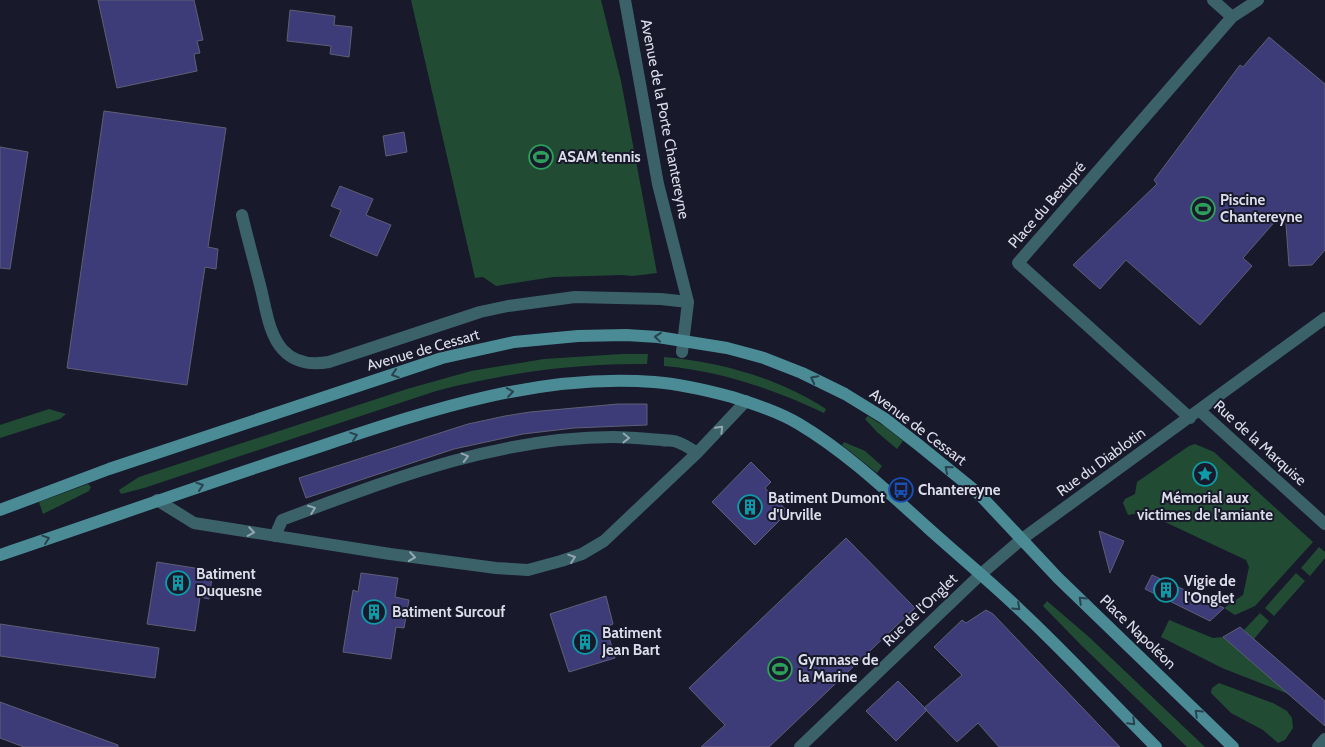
<svg xmlns="http://www.w3.org/2000/svg" width="1325" height="747" font-family="Cabin,sans-serif">
  <rect width="100%" height="100%" fill="#18192b"/>
  <path fill="#214c33" d="M411,0H601L621,81L657,273L633,276L622,275L553,277L496,286L483,277L475,278Z
    M622,354H648L647,364C574,363 507,373 436,391L144,488L121,494L119,490L139,477L407,389L471,371L544,359Z
    M664,357C721,362 778,378 826,409L824,413C773,389 721,371 664,366Z
    M49,409L66,414L60,419L0,438V425Z
    M868,416L884,426L903,441L897,449L877,432L865,419Z
    M844,442L865,451L882,466L877,473L842,445Z
    M1195,444L1214,452L1313,542L1255,606L1235,615L1224,608L1243,595L1249,567L1246,560L1150,515L1139,513L1128,515L1123,503L1125,499L1135,494L1137,482L1189,446Z
    M88,484L91,487L89,491L43,514L39,502Z
    M1319,547L1325,552V558L1310,576L1301,568Z
    M1296,573L1305,581L1274,616L1265,608Z
    M1047,601L1089,637L1205,747H1187L1081,645L1043,606Z
    M1260,613L1269,621L1254,639L1244,630Z
    M1169,620L1213,638L1223,637L1291,695L1222,668L1161,637Z
    M1219,683L1273,703L1287,711L1292,718L1293,728L1285,740L1278,743L1263,730L1231,713L1211,693L1212,688Z"/>
  <path fill="#3d3c78" stroke="#5e5f75" d="M98,0H194L203,40L197,41L200,53L194,54L197,71L117,88Z
    M290,10L335,16L334,25L352,27L349,57L330,54L331,46L287,41Z
    M1269,37L1325,84V250L1312,265L1289,266L1285,210L1243,258L1252,266L1200,325L1126,260L1100,289L1073,265L1157,184L1154,180L1240,65L1243,67Z
    M104,111L226,128L208,247L218,249L216,269L205,267L187,385L67,368Z
    M404,132L407,152L386,156L383,136Z
    M0,147L28,152L10,269L0,268Z
    M340,186L373,199L366,215L391,225L377,256L330,236L341,210L331,206Z
    M618,404H647V425L574,428L523,434L454,449L306,498L299,478L468,424L505,416L530,412Z
    M751,462L771,482L765,488L788,512L755,545L712,502Z
    M1099,531L1124,541L1110,573Z
    M846,538L915,608L769,747H701L725,725L689,688Z
    M157,562L213,571L209,599L200,597L195,631L147,624Z
    M361,573L398,578L395,597L409,600L404,628L396,627L391,659L343,652L353,590L358,592Z
    M1152,575L1224,608L1210,621L1145,589Z
    M606,596L613,624L606,627L615,658L569,672L550,614Z
    M986,610L993,614L1120,747H999L978,723L957,742L924,708L962,675L934,647L962,620L966,623Z
    M0,624L159,648L155,678L0,656Z
    M1240,627L1325,701V726L1223,637Z
    M898,681L927,710L896,741L866,711Z
    M0,702L118,745V747H24L0,738Z"/>
  <g fill="none" stroke-linecap="round" stroke-linejoin="round">
    <path stroke="#3c6269" stroke-width="12" d="M625,0L658,184L688,302L682,352
      M1213,0L1232,17
      M242,215C248,240 255,265 261,289C266,309 269,335 283,350C295,363 312,365 329,362L480,312L508,306L575,297L661,299L688,302
      M1199,410L1325,524
      M1190,418L1018,263L1232,17L1258,0
      M157,500L194,523L390,554L496,568L528,570L561,561L582,554L604,541L697,453L746,401
      M275,536L282,520C389,480 497,437 613,437C629,437 646,439 662,440C667,441 673,440 677,442C684,444 691,449 697,453
      M1022,539L1325,318
      M1318,747L1325,739"/>
    <path stroke="#3c6269" stroke-width="12" d="M800,747L981,574L1022,539"/>
    <path stroke="#4a8b96" stroke-width="12" d="M0,510L109,469L442,358L514,342L578,336L626,335L658,337L727,348L764,358L802,373L845,394L884,418L920,446L979,494L1058,578L1233,747
      M0,555C98,522 196,487 294,455C410,417 530,372 654,382C680,384 706,390 732,397C754,404 779,412 799,424C846,452 887,491 928,528C959,556 991,582 1021,611C1068,655 1111,702 1156,747"/>
  </g>
  <defs><path id="oneway-chevron" d="M-2-3.5L2.5 0L-2 3.5" fill="none" stroke-width="1.6" stroke-linecap="round" stroke-linejoin="round" transform="scale(1.25)"/></defs>
  <g stroke="#2a4150">
    <use href="#oneway-chevron" transform="translate(658 337) rotate(-174)"/>
    <use href="#oneway-chevron" transform="translate(395 374) rotate(162)"/>
    <use href="#oneway-chevron" transform="translate(814 379) rotate(-153)"/>
    <use href="#oneway-chevron" transform="translate(510 392) rotate(-9)"/>
    <use href="#oneway-chevron" transform="translate(354 436) rotate(-18)"/>
    <use href="#oneway-chevron" transform="translate(948 469) rotate(-140)"/>
    <use href="#oneway-chevron" transform="translate(200 486) rotate(-18)"/>
    <use href="#oneway-chevron" transform="translate(46 539) rotate(-19)"/>
    <use href="#oneway-chevron" transform="translate(1082 600) rotate(-136)"/>
    <use href="#oneway-chevron" transform="translate(1017 607) rotate(43)"/>
    <use href="#oneway-chevron" transform="translate(1198 713) rotate(-136)"/>
    <use href="#oneway-chevron" transform="translate(1132 722) rotate(45)"/>
  </g>
  <g stroke="#94a6b0">
    <use href="#oneway-chevron" transform="translate(720 429) rotate(-46)"/>
    <use href="#oneway-chevron" transform="translate(626 438) rotate(1)"/>
    <use href="#oneway-chevron" transform="translate(465 457) rotate(-15)"/>
    <use href="#oneway-chevron" transform="translate(312 509) rotate(-21)"/>
    <use href="#oneway-chevron" transform="translate(251 532) rotate(9)"/>
    <use href="#oneway-chevron" transform="translate(412 557) rotate(8)"/>
    <use href="#oneway-chevron" transform="translate(572 558) rotate(-19)"/>
  </g>
  <defs>
    <g id="stadium-ring" transform="scale(1.25)"><circle r="9.5" fill="#18192b" stroke="#2e9e5b" stroke-width="1.5"/><path d="M0-5a6.5 5 0 1 0 0 10a6.5 5 0 1 0 0-10ZM-3.5-1.8h7v3.6h-7Z" fill="#2e9e5b"/></g>
    <g id="sight-ring" transform="scale(1.25)"><circle r="9.5" fill="#18192b" stroke="#0f9aa8" stroke-width="1.5"/><path d="M0-6L1.8-2.2L6-1.7L2.9 1.2L3.7 5.4L0 3.3L-3.7 5.4L-2.9 1.2L-6-1.7L-1.8-2.2Z" fill="#0f9aa8"/></g>
    <g id="bus-ring" transform="scale(1.25)"><circle r="9.5" fill="#18192b" stroke="#1a4fb4" stroke-width="1.5"/><path d="M-5-6H5V4H4V6H2V4H-2V6H-4V4H-5ZM-3.5-4V0h7V-4ZM-3.5 1.2v1.5H-2V1.2ZM2 1.2v1.5H3.5V1.2Z" fill="#1a4fb4"/></g>
    <g id="building-ring" transform="scale(1.25)"><circle r="9.5" fill="#18192b" stroke="#0f9aa8" stroke-width="1.5"/><path d="M-4-6H4V6H1V3H-1V6H-4ZM-2.5-4.3h1.7v1.8h-1.7ZM.8-4.3h1.7v1.8H.8ZM-2.5-1h1.7V.8h-1.7ZM.8-1h1.7V.8H.8Z" fill="#0f9aa8"/></g>
  </defs>
  <g fill-rule="evenodd">
    <use href="#stadium-ring" x="541" y="157"/>
    <use href="#stadium-ring" x="1203" y="209"/>
    <use href="#sight-ring" x="1205" y="474"/>
    <use href="#bus-ring" x="901" y="490"/>
    <use href="#building-ring" x="750" y="507"/>
    <use href="#building-ring" x="178" y="583"/>
    <use href="#building-ring" x="1166" y="590"/>
    <use href="#building-ring" x="374" y="612"/>
    <use href="#building-ring" x="585" y="642"/>
    <use href="#stadium-ring" x="780" y="669"/>
  </g>
  <g text-anchor="middle" dominant-baseline="central" stroke-width="4" stroke-linejoin="round" paint-order="stroke">
    <g font-size="15" fill="#dcddea" stroke="#18192b">
      <text transform="translate(665 119) rotate(79)">Avenue de la Porte Chantereyne</text>
      <text transform="translate(1047 205) rotate(-49)">Place du Beaupré</text>
      <text transform="translate(423 350) rotate(-16)">Avenue de Cessart</text>
      <text transform="translate(918 427) rotate(37)">Avenue de Cessart</text>
      <text transform="translate(1260 443) rotate(42)">Rue de la Marquise</text>
      <text transform="translate(1101 462) rotate(-36)">Rue du Diablotin</text>
      <text transform="translate(920 610) rotate(-44)">Rue de l'Onglet</text>
      <text transform="translate(1138 632) rotate(44)">Place Napoléon</text>
    </g>
    <g font-size="15" font-weight="bold" fill="#dcddea" stroke="#18192b" text-anchor="start">
      <text x="558" y="157">ASAM tennis</text>
      <text x="1220" y="200">Piscine<tspan x="1220" dy="17">Chantereyne</tspan></text>
      <text x="918" y="490">Chantereyne</text>
      <text x="768" y="498">Batiment Dumont<tspan x="768" dy="17">d'Urville</tspan></text>
      <text x="1205" y="498" text-anchor="middle">Mémorial aux<tspan x="1205" dy="17">victimes de l'amiante</tspan></text>
      <text x="196" y="574">Batiment<tspan x="196" dy="17">Duquesne</tspan></text>
      <text x="1184" y="581">Vigie de<tspan x="1184" dy="17">l'Onglet</tspan></text>
      <text x="392" y="612">Batiment Surcouf</text>
      <text x="602" y="633">Batiment<tspan x="602" dy="17">Jean Bart</tspan></text>
      <text x="798" y="660">Gymnase de<tspan x="798" dy="17">la Marine</tspan></text>
    </g>
  </g>
</svg>
